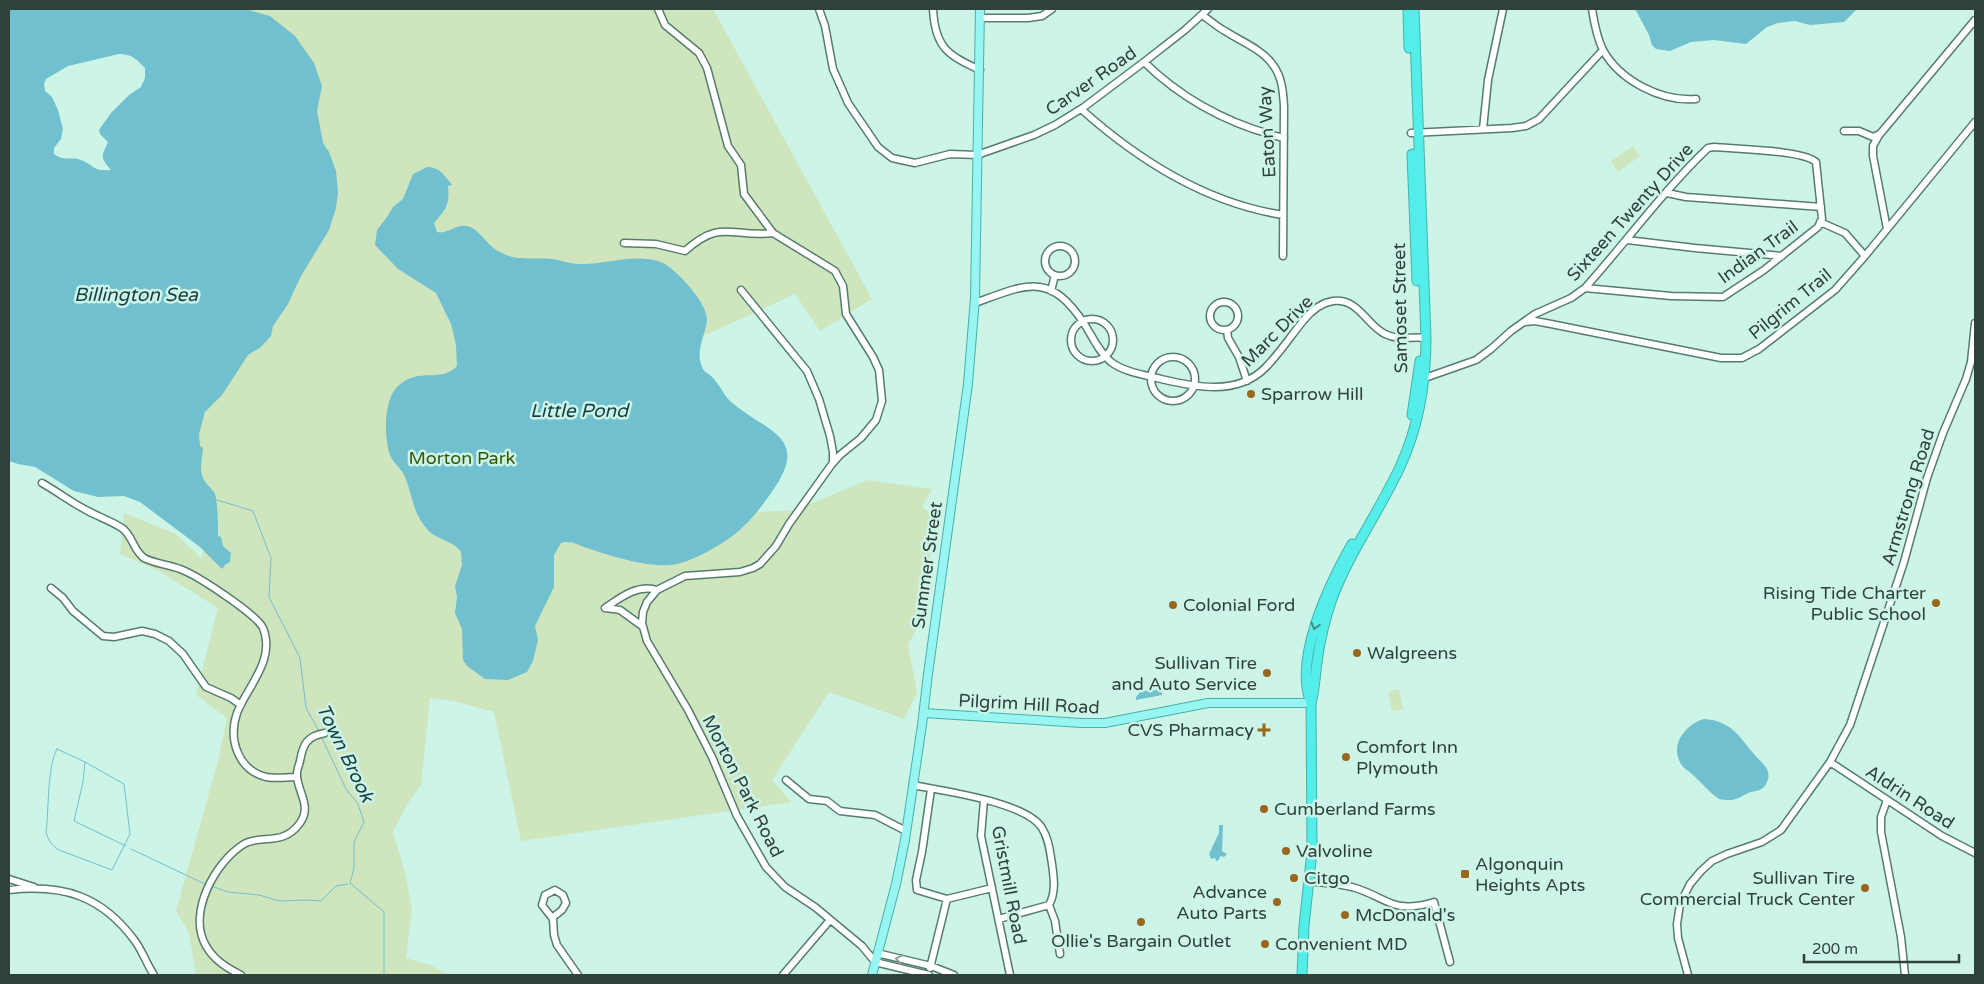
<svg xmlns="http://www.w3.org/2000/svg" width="1984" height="984" font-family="'Varela Round',sans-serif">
  <rect width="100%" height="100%" fill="#ccf5e7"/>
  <path fill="#cfe5be" d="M205,9H713L872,299L820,331L795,294L690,342L756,512L795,510L868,480L932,489L922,507L934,515L925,614L908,645L917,692L904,719L829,692L772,780L791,802L521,841L494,712L453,701L430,698L421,785L408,803L393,831L405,873L412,909L406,958L430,965L448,975H196L189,933L176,911L218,761L227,718L196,695L218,608L159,571L120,554L124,513L176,534L202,559L206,532L202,504L197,430L209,405Z
    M1633,146L1640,156L1618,172L1611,161Z
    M1399,689L1403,709L1392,711L1388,692Z"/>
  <path fill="#71c0d0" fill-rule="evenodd" d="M9,9H245L270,16L295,36L314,63L322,86L317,111L323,143L329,152L336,171L338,192L336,208L329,230L301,276L288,304L273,326L271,336L261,347L248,355L222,395L205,412L199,434L200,446L203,448C202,461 198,473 206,483C208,486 212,489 214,492C218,498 218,527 218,536L221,537L223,546L231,553L230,562L226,564L222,569L200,547L140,502L124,496L98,497L74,491L35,467L18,464L9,461ZM119,54C132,54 136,59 145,68V78L141,87L129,95L111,113L99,130L100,134L108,142C101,158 100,157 111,170C91,171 96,166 81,160C71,156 65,162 54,154V148L61,139L63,129L58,110L52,97L45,91L44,84L46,79L68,66Z
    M1635,9H1857L1844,22L1810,25L1795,21L1778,23L1767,27L1746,44L1714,40L1691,42L1670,51L1656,49L1652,45L1649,35Z
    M427,167C440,167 444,175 452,185L448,186C450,205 446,209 434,223L437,232C449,235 457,222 470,227C478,230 484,239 490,245C498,253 511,258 521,258C532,259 542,258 552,259C561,260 570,264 579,264C606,265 637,252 663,263C677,270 708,304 707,320C705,338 694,352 703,369C705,373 708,373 711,376C719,383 723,394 730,401C765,432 813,436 771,493C750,523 736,537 703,554C696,557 688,561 681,563C656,571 611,556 587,548C577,545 571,540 561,543L554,555V587L535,626L538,640L533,661L527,672L508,680L485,679L467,666L463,660L462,629L455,613L457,597L455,586L462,565L461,552C453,540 436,540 427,529C412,512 413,496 405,477C402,469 394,464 390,455C384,437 383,400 398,386C420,366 440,384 457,366L456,345L451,324L436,293L398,269L375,245L377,230L387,217L393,207L403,199L413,174Z
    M1157,690L1162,692V695L1136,700V697L1141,691Z
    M1704,719C1731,721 1738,735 1753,753C1760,762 1773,769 1767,782C1763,792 1756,790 1748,793C1737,799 1733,802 1719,799C1709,792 1702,783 1693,775C1689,771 1684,769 1681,764C1669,745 1686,724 1704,719Z
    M1219,825H1223L1222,851L1227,854L1224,857L1220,856L1219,860L1216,861L1215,858L1211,859L1209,854L1219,833Z"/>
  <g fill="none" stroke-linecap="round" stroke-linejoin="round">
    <path stroke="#71c0d0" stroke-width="1" d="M217,500L253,511L271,558L269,597L300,658L306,708L320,733
      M321,736L346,789L358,804L364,822L354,842V868L350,883L384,912V975
      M57,749L85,762L124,784L130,834L112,870L59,850C52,846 48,840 46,832C49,810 47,767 57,749Z
      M85,762L83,782L74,821L126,846
      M131,849L207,885
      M211,886L228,892L259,895L280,901L307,900L321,901L336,886L348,884"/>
    <g stroke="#567c6f" stroke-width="9">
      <path id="minor" d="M819,9L825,26L833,69L848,103L878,147L892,158L915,163L950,154L977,155L1034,135L1055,125L1084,107L1144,62L1185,30L1208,9
        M933,9C935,47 947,55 980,70
        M1592,9C1594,22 1597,38 1603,50C1620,81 1662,102 1696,99
        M1202,15C1210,20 1217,27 1225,31C1240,41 1262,49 1273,65C1282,77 1283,91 1284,106L1283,256
        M980,18H1028L1042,16L1052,9
        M1144,62C1183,100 1230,125 1284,138
        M1081,109C1138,160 1206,203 1283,215
        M1483,129L1488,80L1503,9
        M1844,131H1859L1873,137L1880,134L1975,20
        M1411,133L1512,128L1526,126L1539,119L1603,50
        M1879,135L1873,146V156L1887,229
        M1667,193L1686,197L1821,207
        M1820,222L1845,233L1865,256
        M1627,240L1695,248L1782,256
        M624,243L656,244L685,251C721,218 732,238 773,233
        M1045 261a15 15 0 1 1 30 0a15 15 0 1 1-30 0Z
        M741,290L807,371L819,399L830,436L833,452V463
        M1051,291L1055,275
        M1210 316a14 14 0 1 1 28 0a14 14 0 1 1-28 0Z
        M975,303C1027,284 1050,271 1085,325C1093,338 1099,352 1111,362C1124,372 1145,375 1161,379C1195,387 1237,396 1265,368C1279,354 1290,337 1303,321C1311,311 1320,303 1333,301C1359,298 1366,325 1385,334C1399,341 1411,336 1426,338
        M1071 340a21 21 0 1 1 42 0a21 21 0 1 1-42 0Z
        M1525,322L1535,321L1551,324L1721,358H1742L1759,349L1835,290L1865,256L1975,122
        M1227,330L1228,338L1239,357L1247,381
        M1151 379a22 22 0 1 1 44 0a22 22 0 1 1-44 0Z
        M1422,379L1476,360L1491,349L1511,331L1535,314L1571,298L1585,288C1626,242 1664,190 1708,148L1714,147C1736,149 1802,150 1816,162L1822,219L1818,227L1764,270L1723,297L1671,296L1585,288
        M42,483C58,492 72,503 88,511C99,517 111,521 122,528C133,536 133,550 144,558C153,563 170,565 180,569C197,575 256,614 263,628C276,660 247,687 237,713C228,739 238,770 266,777C276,779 287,777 297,777
        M51,588L63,598L73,611L103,636L114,637L142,631L155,634L169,641L183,654L206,687L231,698L241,705
        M657,590L647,602L643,612L642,623L647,641L688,710L712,757L737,816L766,867L785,887L815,907L862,946L875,962L929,975
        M605,608C620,598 637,584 657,590L685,576L740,572L753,568L760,564L776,546L789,524L832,464L840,455L861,438L876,420L882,401L879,370L873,357L846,314L843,286L835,271L773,233L744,194L741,165L728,146L707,68L699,53L665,25L658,9
        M606,608L620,610L642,626
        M1830,762L1942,836L1975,853
        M786,780L809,799L827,801L840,811L875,815L906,831
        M913,785C943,791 1026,802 1042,828C1049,839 1050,852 1052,864C1054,878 1056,893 1049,905L999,919
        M931,789L922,852L916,880L917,890L947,899L992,888
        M984,800L981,836L1010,975
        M1887,800L1881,817V832L1901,937L1905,975
        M9,879L34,887
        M1309,881C1323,883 1338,884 1352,887C1388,897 1391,915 1434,902L1450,962
        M9,890C64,884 102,896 135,941C143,952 147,965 154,975
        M1049,905L1055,921L1060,954
        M552,918L562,910L566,903L563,895L555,890L545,895L542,905L553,919L554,935L557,945L578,975
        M877,953L931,966L954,975
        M930,968L947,899
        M241,975C227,968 214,960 206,946C187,913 215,862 244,844C260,834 283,847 300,823C312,806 298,793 297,776C296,771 299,766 300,761C303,744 307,736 325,733
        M783,975L830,920
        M1688,975L1678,938L1677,924L1680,904L1690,884L1701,871L1712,861L1727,854L1762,842L1781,830L1830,762L1850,725L1904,562L1927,478L1943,433L1966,379L1971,362L1975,323"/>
    </g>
    <g stroke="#47b1ac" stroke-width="10">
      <path id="major" d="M924,713L1081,723H1105L1208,703H1311
        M872,975L896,884L905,840L922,725L928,674L968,384L975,298L980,9"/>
    </g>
    <g stroke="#47b1ac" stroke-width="11">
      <path id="highway" d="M1408,9L1409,48
        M1412,154L1417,281
        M1412,415L1420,361
        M1311,703C1293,658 1330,583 1352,544
        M1302,975L1304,926L1312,851L1311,703C1315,689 1315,676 1317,662C1320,640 1325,619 1332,599C1349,553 1379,512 1400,467C1419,426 1426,383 1426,338L1414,9"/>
    </g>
    <use href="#minor" stroke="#fff" stroke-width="6"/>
    <use href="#major" stroke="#98f5f2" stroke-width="8"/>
    <use href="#highway" stroke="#53eee9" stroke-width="9"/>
  </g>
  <defs><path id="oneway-chevron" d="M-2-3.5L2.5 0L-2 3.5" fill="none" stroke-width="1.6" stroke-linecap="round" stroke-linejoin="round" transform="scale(1.25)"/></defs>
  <use stroke="#408f89" href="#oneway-chevron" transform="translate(1315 626) rotate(106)"/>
  <use stroke="#98a09d" href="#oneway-chevron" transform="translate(899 959) rotate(-167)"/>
  <g fill="#99661b" stroke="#ccf5e7" stroke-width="2">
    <circle cx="1251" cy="394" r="5"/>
    <circle cx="1936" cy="603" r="5"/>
    <circle cx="1173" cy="605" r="5"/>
    <circle cx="1357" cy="653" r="5"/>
    <circle cx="1267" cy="673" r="5"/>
    <path d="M1261.5 722.5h5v5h5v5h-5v5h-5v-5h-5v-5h5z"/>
    <circle cx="1346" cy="757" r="5"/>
    <circle cx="1264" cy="809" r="5"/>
    <circle cx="1286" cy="851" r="5"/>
    <rect x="1460" y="869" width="10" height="10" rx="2.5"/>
    <circle cx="1294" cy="878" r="5"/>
    <circle cx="1865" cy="888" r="5"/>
    <circle cx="1277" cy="902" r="5"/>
    <circle cx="1345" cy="915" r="5"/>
    <circle cx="1141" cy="922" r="5"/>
    <circle cx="1265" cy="944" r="5"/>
  </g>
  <g text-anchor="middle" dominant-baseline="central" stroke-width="5" stroke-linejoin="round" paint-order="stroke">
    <g font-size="18" fill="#30413b" stroke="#ccf5e7">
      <text transform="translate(1091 81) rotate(-35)">Carver Road</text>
      <text transform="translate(1267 132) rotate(-93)">Eaton Way</text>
      <text transform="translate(1630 212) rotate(-48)">Sixteen Twenty Drive</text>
      <text transform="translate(1758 252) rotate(-36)">Indian Trail</text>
      <text transform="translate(1790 304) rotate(-39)">Pilgrim Trail</text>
      <text transform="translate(1400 308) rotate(-91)">Samoset Street</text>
      <text transform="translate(1277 331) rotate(-45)">Marc Drive</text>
      <text transform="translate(1908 497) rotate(-73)">Armstrong Road</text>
      <text transform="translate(927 565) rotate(-82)">Summer Street</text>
      <text transform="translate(1029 704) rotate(3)">Pilgrim Hill Road</text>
      <text transform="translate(743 786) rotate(63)">Morton Park Road</text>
      <text transform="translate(1910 797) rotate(33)">Aldrin Road</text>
      <text transform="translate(1009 885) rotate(79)">Gristmill Road</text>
    </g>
    <g font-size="18" fill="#30413b" stroke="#ccf5e7" text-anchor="start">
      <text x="1261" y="394">Sparrow Hill</text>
      <text x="1926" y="593" text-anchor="end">Rising Tide Charter<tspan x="1926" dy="21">Public School</tspan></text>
      <text x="1183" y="605">Colonial Ford</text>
      <text x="1367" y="653">Walgreens</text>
      <text x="1257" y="663" text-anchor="end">Sullivan Tire<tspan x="1257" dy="21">and Auto Service</tspan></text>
      <text x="1254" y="730" text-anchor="end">CVS Pharmacy</text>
      <text x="1356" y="747">Comfort Inn<tspan x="1356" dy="21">Plymouth</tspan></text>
      <text x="1274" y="809">Cumberland Farms</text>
      <text x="1296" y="851">Valvoline</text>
      <text x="1475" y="864">Algonquin<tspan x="1475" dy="21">Heights Apts</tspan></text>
      <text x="1304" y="878">Citgo</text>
      <text x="1855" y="878" text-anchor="end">Sullivan Tire<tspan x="1855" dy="21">Commercial Truck Center</tspan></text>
      <text x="1267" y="892" text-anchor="end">Advance<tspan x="1267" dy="21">Auto Parts</tspan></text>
      <text x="1355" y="915">McDonald's</text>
      <text x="1141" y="941" text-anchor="middle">Ollie's Bargain Outlet</text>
      <text x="1275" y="944">Convenient MD</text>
    </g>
    <g font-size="18" fill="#355705" stroke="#ccf5e7">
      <text x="462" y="458">Morton Park</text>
    </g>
    <g font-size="19" font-style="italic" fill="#173d44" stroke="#ccf5e7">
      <text x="136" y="295">Billington Sea</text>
      <text x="579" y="411">Little Pond</text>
      <text transform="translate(345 753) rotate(64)">Town Brook</text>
    </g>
  </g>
  <rect width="1984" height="984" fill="none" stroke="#30413b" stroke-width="20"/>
  <path d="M1804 954v8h155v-8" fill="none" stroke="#30413b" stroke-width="2.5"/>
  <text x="1812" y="954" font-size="15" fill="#30413b" stroke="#ccf5e7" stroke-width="4" paint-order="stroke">200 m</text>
</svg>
